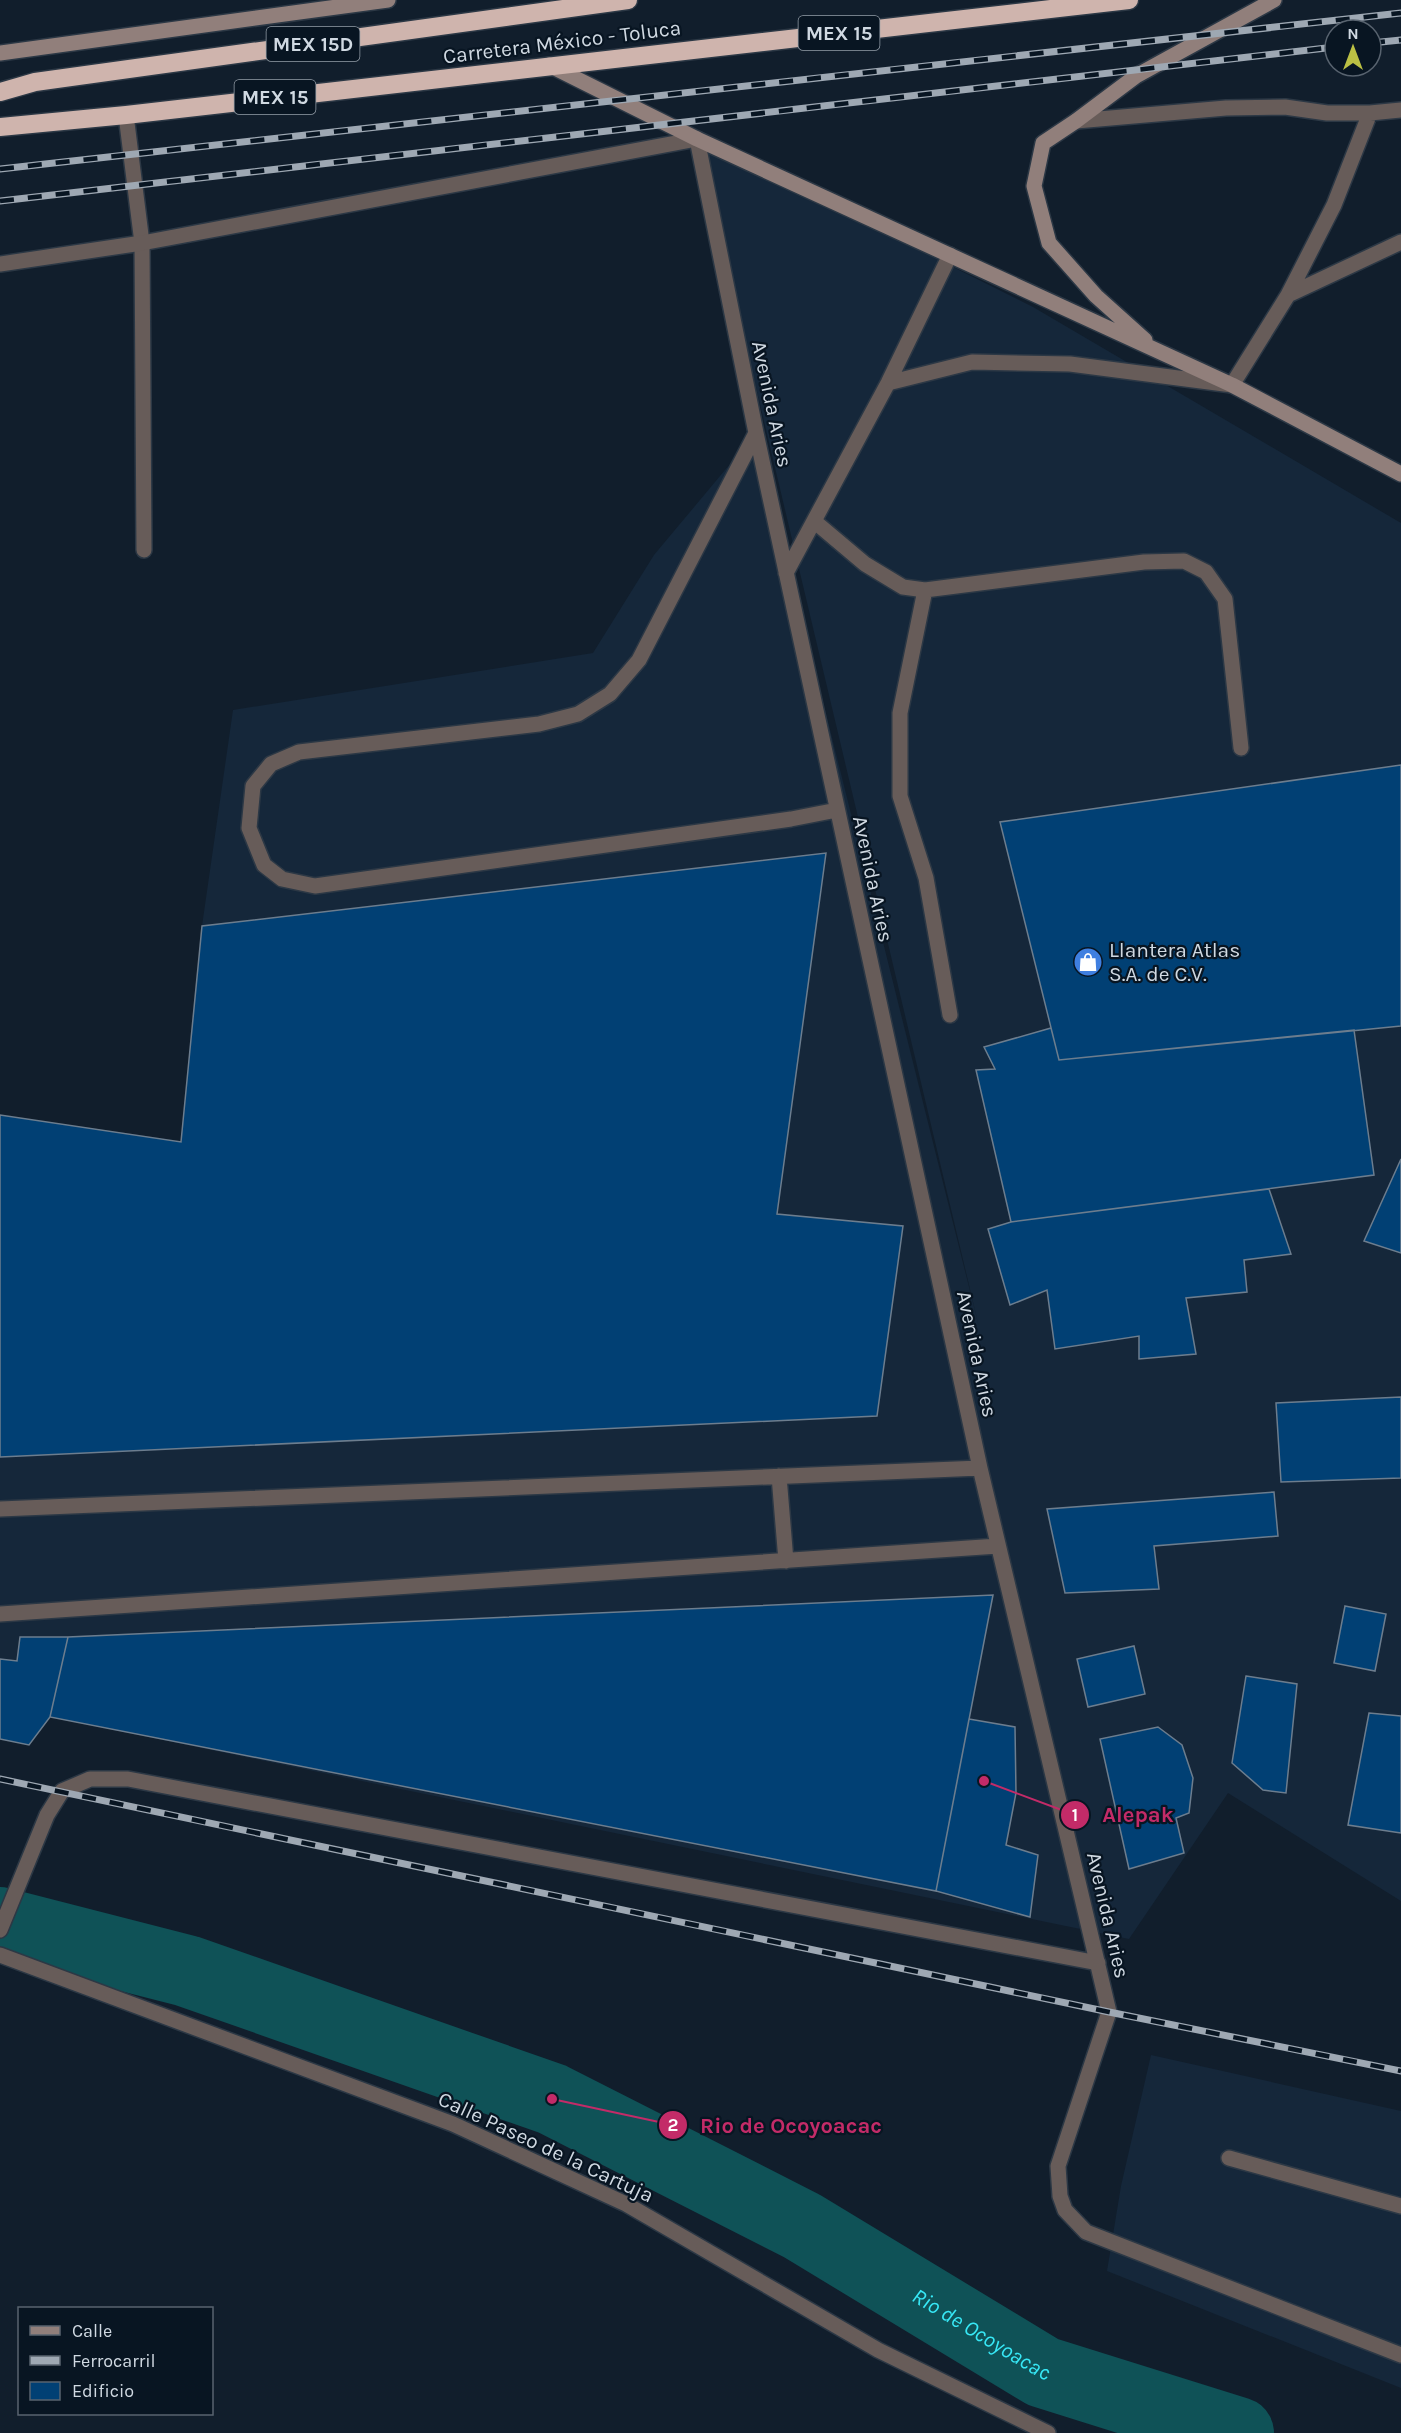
<svg xmlns="http://www.w3.org/2000/svg" width="1401" height="2433" font-family="Karla,sans-serif">
  <rect width="100%" height="100%" fill="#111e2c"/>
  <path fill="#15273a" d="M697,139L1033,307L1401,523V1901L1228,1793L1129,1939L51,1717L29,1745L0,1739V1115L181,1141L202,926L233,710L593,653L654,555L756,433L979,1327Z
    M1151,2055L1401,2111V2388L1107,2271L1121,2186Z"/>
  <g fill="none" stroke-linecap="round" stroke-linejoin="round">
    <path stroke="#0f5257" stroke-width="72" id="s1" d="M0,1923L187,1971L552,2099L802,2226L1043,2372L1238,2433"/>
  </g>
  <path fill="#014074" stroke="#6c7d8e" stroke-width="1.5" d="M1401,765V1026L1059,1060L1000,822Z
    M826,853L777,1214L903,1226L877,1416L0,1457V1115L181,1142L202,926Z
    M1051,1028L1059,1060L1354,1030L1374,1175L1011,1222L976,1070L995,1069L984,1047Z
    M1401,1159V1253L1364,1241Z
    M1269,1189L1291,1254L1244,1260L1247,1292L1186,1298L1196,1354L1139,1359V1336L1055,1349L1047,1290L1010,1305L988,1229L1011,1222Z
    M1401,1397V1478L1281,1482L1276,1403Z
    M1274,1492L1278,1536L1154,1546L1159,1589L1065,1593L1047,1509Z
    M993,1595L936,1891L50,1717L68,1637Z
    M1345,1606L1386,1614L1375,1671L1334,1663Z
    M20,1637H68L50,1717L29,1745L0,1739V1659L17,1661Z
    M1134,1646L1145,1694L1088,1707L1077,1659Z
    M1246,1676L1297,1684L1286,1793L1263,1790L1232,1763Z
    M1369,1713L1401,1716V1833L1348,1825Z
    M969,1719L1015,1727L1016,1793L1006,1845L1038,1855L1030,1917L936,1891Z
    M1158,1727L1182,1745L1193,1778L1189,1813L1176,1818L1184,1853L1129,1869L1100,1739Z"/>
  <g fill="none" stroke-linecap="round" stroke-linejoin="round">
    <g stroke="#2c3845" stroke-width="18">
      <path id="lane" d="M126,115L142,243L144,550
        M1076,121L1226,108L1285,107L1327,113H1370L1401,110
        M697,139L756,433L980,1468L1109,2012L1058,2166L1060,2196L1065,2210L1086,2232L1401,2355
        M1288,295L1401,242
        M888,383L972,362L1070,364L1232,385L1288,295L1334,205L1370,113
        M756,433L639,660L610,694L578,714L539,724L299,752L271,764L253,786L249,828L264,865L282,879L315,886L791,819L837,810
        M814,521L865,564L903,587L925,590L1144,562L1184,561L1206,572L1225,599L1241,748
        M786,573L888,383L950,255
        M925,590L900,713V796L926,878L950,1015
        M779,1476L786,1561
        M0,1509L980,1468
        M0,1614L998,1546
        M0,1930L47,1815L62,1791L90,1779H128L1098,1963
        M1229,2158L1401,2206"/>
    </g>
    <g stroke="#2c3845" stroke-width="18">
      <path id="street" d="M0,264L142,243L697,139
        M0,1955L453,2124L626,2204L878,2350L1048,2433"/>
    </g>
    <g stroke="#2c3845" stroke-width="18">
      <path id="secondary" d="M0,53L388,0
        M549,65L697,139L1232,385L1401,474
        M1145,340L1096,296L1049,243L1034,186L1043,143L1076,121L1136,76L1274,0"/>
    </g>
    <g stroke="#2c3845" stroke-width="21">
      <path id="highway" d="M0,92L35,82L628,0
        M0,127L126,115L1129,0"/>
    </g>
    <use href="#lane" stroke="#675c59" stroke-width="15"/>
    <use href="#street" stroke="#675c59" stroke-width="15"/>
    <use href="#secondary" stroke="#917f7b" stroke-width="15"/>
    <use href="#highway" stroke="#cfb4ad" stroke-width="18"/>
    <g stroke="#9ea8b3" stroke-width="7">
      <path id="rail" d="M1371,43L1401,40
        M0,169L1401,13
        M0,201L1335,47
        M0,1779L1109,2012L1401,2071"/>
    </g>
    <use href="#rail" stroke="#081522" stroke-width="4.5" stroke-dasharray="14" stroke-linecap="butt"/>
  </g>
  <defs>
    <g id="shop-disc" transform="scale(1.5)"><circle r="9.5" fill="#3f7fe0" stroke="#081522"/><path d="M-5-2.5h2.3a2.7 3.5 0 0 1 5.4 0H5L5.5 6h-11ZM-1.5-2.5h3a1.5 2.3 0 0 0-3 0Z" fill="#fff"/></g>
  </defs>
  <g fill-rule="evenodd">
    <use href="#shop-disc" x="1088" y="962"/>
  </g>
  <g text-anchor="middle" dominant-baseline="central" stroke-width="4.5" stroke-linejoin="round" paint-order="stroke">
    <g fill="#081522" stroke="#949ea8" stroke-width="1.5">
      <rect x="798.5" y="16" width="81" height="34" rx="4.5"/>
      <rect x="266.5" y="27" width="93" height="34" rx="4.5"/>
      <rect x="234.5" y="80" width="81" height="34" rx="4.5"/>
    </g>
    <g font-size="20" font-weight="bold" fill="#d0d9e2">
      <text x="839" y="33">MEX 15</text>
      <text x="313" y="44">MEX 15D</text>
      <text x="275" y="97">MEX 15</text>
    </g>
    <g font-size="21" fill="#d0d9e2" stroke="#081522">
      <text transform="translate(562 42) rotate(-7)">Carretera México - Toluca</text>
      <text transform="translate(772 404) rotate(78)">Avenida Aries</text>
      <text transform="translate(873 879) rotate(78)">Avenida Aries</text>
      <text transform="translate(977 1354) rotate(78)">Avenida Aries</text>
      <text transform="translate(1108 1915) rotate(77)">Avenida Aries</text>
      <text transform="translate(546 2147) rotate(25)">Calle Paseo de la Cartuja</text>
    </g>
    <g font-size="21" fill="#d0d9e2" stroke="#081522" text-anchor="start">
      <text x="1109" y="950">Llantera Atlas<tspan x="1109" dy="24">S.A. de C.V.</tspan></text>
    </g>
    <g font-size="22" font-style="italic" fill="#37e7f5" stroke="#081522">
      <text stroke="none"><textPath href="#s1" startOffset="1070">Rio de Ocoyoacac</textPath></text>
    </g>
  </g>
  <path fill="none" stroke="#c32b68" stroke-width="2" d="M984 1781L1075 1815M552 2099L673 2125"/>
  <g fill="#c32b68" stroke="#081522" stroke-width="2">
    <circle cx="984" cy="1781" r="6"/>
    <circle cx="552" cy="2099" r="6"/>
    <circle cx="1075" cy="1815" r="15"/>
    <circle cx="673" cy="2125" r="15"/>
  </g>
  <g font-size="18" text-anchor="middle" font-weight="bold" fill="#fff">
    <text x="1075" y="1821">1</text>
    <text x="673" y="2131">2</text>
  </g>
  <g font-size="22" text-anchor="middle" font-weight="bold" fill="#c32b68" stroke="#081522" stroke-width="4.5" stroke-linejoin="round" paint-order="stroke">
    <text x="1138" y="1822">Alepak</text>
    <text x="791" y="2133">Rio de Ocoyoacac</text>
  </g>
  <rect x="18" y="2307" width="195" height="108" fill="#081522" stroke="#58636f" stroke-width="1.5"/>
  <rect x="30" y="2326" width="30" height="9" fill="#917f7b" stroke="#58636f" stroke-width="1.5"/>
  <text x="72" y="2337" font-size="18" fill="#d0d9e2">Calle</text>
  <rect x="30" y="2356" width="30" height="9" fill="#9ea8b3" stroke="#58636f" stroke-width="1.5"/>
  <text x="72" y="2367" font-size="18" fill="#d0d9e2">Ferrocarril</text>
  <rect x="30" y="2382" width="30" height="18" fill="#014074" stroke="#58636f" stroke-width="1.5"/>
  <text x="72" y="2397" font-size="18" fill="#d0d9e2">Edificio</text>
  <g transform="translate(1353 48)"><circle r="28" fill="#081522" stroke="#58636f" stroke-width="1.5"/>
  <path d="M0-4.5L10 22L0 15L-10 22Z" fill="#bbc044"/>
  <text y="-9" font-size="16" font-weight="bold" text-anchor="middle" fill="#d0d9e2">N</text>
  </g>
</svg>
